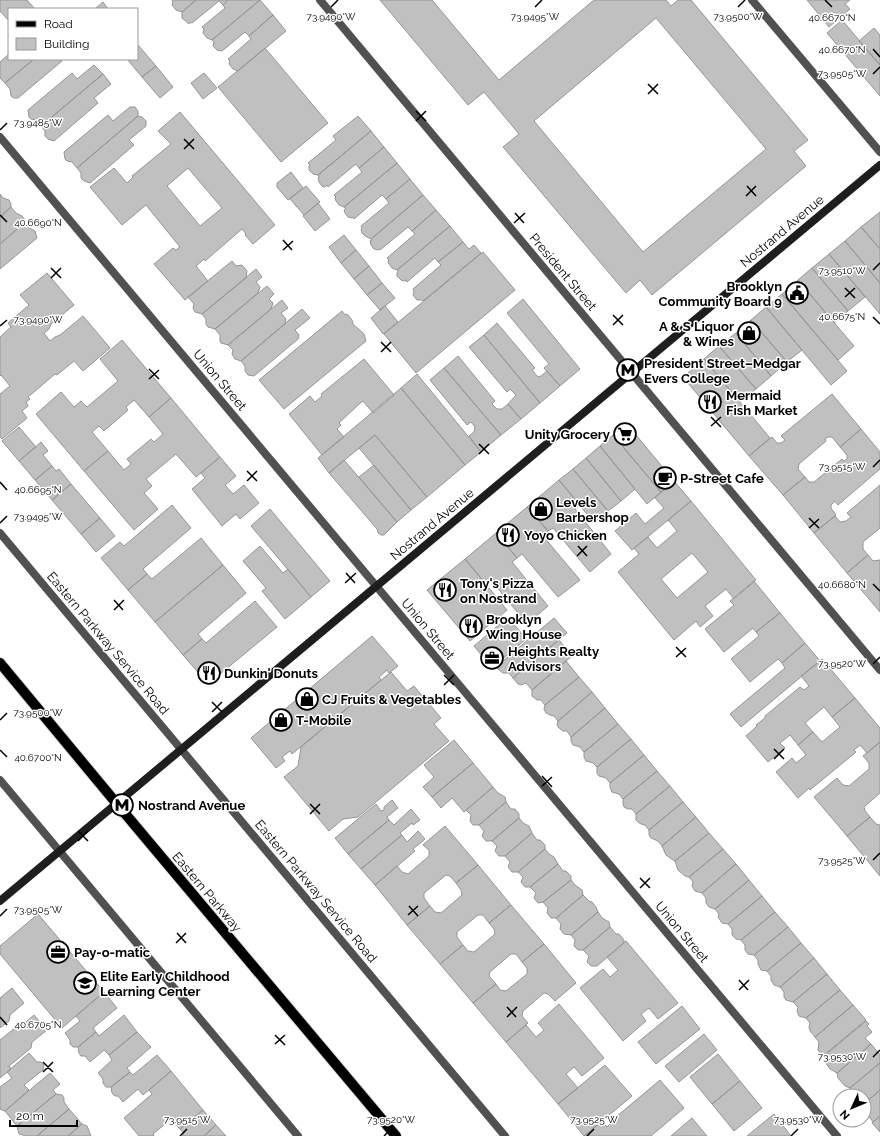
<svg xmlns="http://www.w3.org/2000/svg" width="880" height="1136" font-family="Raleway,sans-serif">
  <rect width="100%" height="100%" fill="#fff"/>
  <path fill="#c0c0c0" stroke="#959595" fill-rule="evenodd" d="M0,0H27L35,9H9V21L0,11Z
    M172,0H196L182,12L176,10L172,5L173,2Z
    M196,0H228L223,5L219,1L192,23L190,22L189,24L182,18V12Z
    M228,0H260L212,40L207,38L203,33L204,29L202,27L225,8L223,5Z
    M260,0L273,15L249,36L245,32L222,51L217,50L213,46L214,42L212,40Z
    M380,0H432L499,80L594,0H666L671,6L678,0H691L808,140L794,151L806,166L652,295L640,280L626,293L503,147L519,134L484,92L468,105ZM656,18L766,149L643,252L534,121Z
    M807,0H850L845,4L850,9L829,27Z
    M103,2L108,9H95Z
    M273,15L286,31L238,71L233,69L229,64L230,61L228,59L251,39L249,36Z
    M842,20L880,65V96L827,33Z
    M874,28L880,35V65L859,41Z
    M138,45L156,66L142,77L127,59H137V46Z
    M265,48L328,123L281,162L218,87Z
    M9,54V59H34L5,83L0,78V62Z
    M34,59H60L62,61L18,98H14L11,96L10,89L5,83Z
    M94,65L103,74L41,126L36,120L31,119L29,117L28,110L72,73L77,79Z
    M156,66L173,87L160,98L142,77Z
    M204,73L217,88L203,99L191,83Z
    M103,74L111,84L94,98L98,103L54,141L48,139L45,136V131L41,126Z
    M130,107H135L138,111V116L77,168L72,162L67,161L65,159L64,152L108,115L113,121Z
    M180,112L275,225L253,244L245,235L246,234L242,229L205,261L204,259L196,266L208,281L185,300L154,264L173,248L176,250L180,247L146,205L122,225L90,187L114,168L127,183L133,177L132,176L171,144L158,131ZM188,168L222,208L200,226L167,186Z
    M138,116L142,117L146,121V126L129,140L134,145L90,183L84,181L81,178V173L77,168Z
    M358,116L371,131L318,175L313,174L309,170V166L310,165L308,163L336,140L333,136Z
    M371,131L384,147L359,168L356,164L328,187L327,185L325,187L322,186L319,182L318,178L319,177L318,175Z
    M384,147L397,163L344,207L339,205L336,201L335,198L336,197L334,195L362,172L359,168Z
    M397,163L410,179L386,199L382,195L354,219L353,217L352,218L348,217L345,213L344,210L346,208L344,207Z
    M291,172L303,188L288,200L277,187V183Z
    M410,179L423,195L371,239L365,236L362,233L361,229L362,228L361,226L389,203L386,199Z
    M306,186L320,202L304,215L290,199Z
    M0,194L3,198L9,200L11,204V207L0,217Z
    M423,195L436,210L412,231L408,227L380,250V249L378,250L374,249L371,245L370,241L372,240L371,239Z
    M318,203L330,219L315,231L303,216Z
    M11,207L16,213L22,216L25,220L24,223L0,244V217Z
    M436,210L450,226L397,270L392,268L389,264L388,261L389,260L387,258L415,234L412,231Z
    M880,212V249L861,227Z
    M24,223L29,228L35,231L37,238L0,269V244Z
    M450,226L463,242L438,262L435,258L407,282L406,280L404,281L401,280L397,276V273L398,271L397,270Z
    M861,227L880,249V283L845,241Z
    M344,235L356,250L341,263L329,247Z
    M845,241L880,283V314L829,254Z
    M463,242L469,249L474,245L481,253L423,301L422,300H417L413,295L414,291L413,289L441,265L438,262Z
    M356,250L369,266L354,279L341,263Z
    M483,252L515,290L416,373L384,334Z
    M829,254L865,297L848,311L812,268Z
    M232,261L236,266L242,265L247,271L246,278L202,314L195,312L193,308L194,304L188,297Z
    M369,266L382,283L367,295L354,279Z
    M812,268L848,311L834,323L798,280Z
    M256,269L262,277L256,282L260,287L258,293L215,329L208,327L206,324V319L202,314Z
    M47,273L74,305L51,324L49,329L44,333L50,341L55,337L60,335L83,316L110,348L83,371L74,361L57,375L55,374L28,397L30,399L26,402L28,406L22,411L27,418L2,439L0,437V394L10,386L1,375L0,376V337L11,327L8,323L29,305L20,295Z
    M798,280L854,346L838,360L782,294Z
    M382,283L395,298L380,310L367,295Z
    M267,286L274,294L269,299L273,303L271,309L228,345L221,343L220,341V335L215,329Z
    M782,294L847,371L831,385L766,307Z
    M523,299L580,369L560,386L544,368L549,364L507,313Z
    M282,300L288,308L281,313L286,319L285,324L241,361L235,359L232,354L233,350L228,345Z
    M385,306L398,322L383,334L371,318Z
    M766,307L802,350L787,362L751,320Z
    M302,309L310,318L295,330L299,335L298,339L254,376L248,375L245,371V366L241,361Z
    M342,311L344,314L348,315L352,320L353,324L364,334L366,341L284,409L259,380Z
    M751,320L787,362L771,376L736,333Z
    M497,323L535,368L532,370L538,377L541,376L547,371L560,386L540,403L484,335Z
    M736,333L771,376L756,389L719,346Z
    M484,335L540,403L521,419L508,404L516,395L510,389L507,392L469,347Z
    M122,340L171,398L149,417L134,400L126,407L128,410L104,431L99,426L92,432L108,451L84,471L36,414L61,392L74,407L81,401L87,407L118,381L100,359Z
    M719,346L756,389L740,402L704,359Z
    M458,356L495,401L492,404L497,409H502L508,404L521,419L501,435L444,368Z
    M364,359L394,395L373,413L363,401L358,405L339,423L341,425L337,429L344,437L322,455L289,414L310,396L315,402L322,396L321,394Z
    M704,359L770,438L749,456L688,383V373Z
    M444,368L501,435L481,452L469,436L474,432L475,427L471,422L467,425L430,380Z
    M417,374L481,452L465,465L401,388Z
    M401,388L465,465L427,497L375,435L329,473L318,458Z
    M832,394L861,429L840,447L832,437H828L825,439L826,441L799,464L798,469L805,477L783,495L749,456L772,437L777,443H781L785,440L781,436Z
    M171,398L220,457L196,477L176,454L146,479L152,486L144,493L158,509L134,530L84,471L108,451L124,470L131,464L127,459L151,439L154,442L163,434L149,417Z
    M627,424L674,481L661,492L613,435Z
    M19,427L36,447L19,461L2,441Z
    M861,429L880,452V469L838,505L835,501L831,505V508L836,515L814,533L783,495L805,477L809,482H814L842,459L844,461L847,459V455L840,447Z
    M375,435L427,497L411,510L359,448Z
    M613,435L661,492L647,504L600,446Z
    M41,442L48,451L43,455L52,466L35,480L19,461Z
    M600,446L635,489L621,501L586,458Z
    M220,457L236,476L225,485L233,494L244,485L259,503L240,519L236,514L222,526L192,489L205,478L201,473Z
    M586,458L621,501L608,511L573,469Z
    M344,460L397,522L384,535H381L378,533L377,529L329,473Z
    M374,465L411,510L397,522L359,477Z
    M52,466L56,471L59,469L71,484L52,500L35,480Z
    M573,469L608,511L594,523L559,480Z
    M559,480L580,505L575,509L611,554L590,572L553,528L548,531L527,507Z
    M674,481L691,501L632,550L615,531L636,513L645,524L664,508L655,498Z
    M71,484L100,518L81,534L52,500Z
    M880,485V528L863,542V549L868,555L847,573L814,533L835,516L840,522L846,521L851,517L847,513Z
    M691,501L756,580L734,599L726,589L705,606L713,616L700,627L696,621L674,640L618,572L639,554L634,548L648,537L657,548L677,531L668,520ZM692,553L708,572L677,598L661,579Z
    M172,505L191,528L143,569L147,574L128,590L101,558L120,542L124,546Z
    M527,507L548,531L543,536L580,580L558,597L522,554L517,558L496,533Z
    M270,509L330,581L311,597L251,526Z
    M100,518L115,536L96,552L81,534Z
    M496,533L517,558L512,562L548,606L527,624L490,579L486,584L465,559Z
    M201,538L223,565L155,622L128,590L147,574L152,579Z
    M260,546L283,573L288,569L311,597L285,619L262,591L266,588L243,561Z
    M868,555L873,561L880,560V612L847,573Z
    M465,559L507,610L470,641L427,590Z
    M223,565L246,593L198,634L202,639L183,655L155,622Z
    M754,581L780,613L756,632L753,628L724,652L705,629L734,605L730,601Z
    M255,601L277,627L208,684L183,655L202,639L206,643Z
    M780,613L805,643L782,663L778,659L750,682L731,659L759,636L756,632Z
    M508,617L526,639L492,668L474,646Z
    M554,618L567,633L513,678L509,673H503L498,669L497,666Z
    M372,636L398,666L389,673L387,670L379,677L381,680L292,754L290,751L282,757L285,761L276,768L251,738Z
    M559,640L572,656L532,690L526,683L521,685L518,684L513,678Z
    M805,643L820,661L741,727L730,714L785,668L782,663Z
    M822,659L855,698L832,717L824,707L805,723L813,732L798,745L790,735L780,743L785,748L768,762L746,736L757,726L756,725L765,718V716L800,687L804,690L809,686L801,676Z
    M566,661L579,677L545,705L541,700H537L532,696V690Z
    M391,672L407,691L414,686L441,718L434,724L449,741L358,817L343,819L329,831L284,777L298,766L301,747Z
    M579,677L592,692L558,721L554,716L550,715L546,713L544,709L545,705Z
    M592,692L605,708L571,737L567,731H563L559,728L557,725L558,721Z
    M855,698L880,728V742L867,753L860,745L854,750L856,752L810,790L809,788L798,798L776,772L792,758L796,763L806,755L798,745L813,732L822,742L840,727L832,717Z
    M605,708L618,724L584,752L580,747L573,745L571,741V737Z
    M618,724L631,739L597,767L593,763L586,761L584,757V752Z
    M631,739L644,755L610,783L606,778L599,776L597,773V767Z
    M454,740L473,763L432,797L423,787L434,777L424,765Z
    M880,742V793L864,807L865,811L870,817L847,836L814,797L837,778L843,785L849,786L869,769V763L863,756Z
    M644,755L657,771L623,799L619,794L612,792L610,787V783Z
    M473,763L493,787L464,812L452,798L441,808L432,797Z
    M657,771L670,786L636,814L632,809H628L624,807L623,803V799Z
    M670,786L683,802L649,830L645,825L641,824L638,822L636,820V814Z
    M493,787L498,793L505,797L506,802L479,825H473L470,821L471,815L466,810Z
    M392,800L398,808L387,817L389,820L348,854L335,838L376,804L381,811L384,810V807Z
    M506,802L511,809H515L519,814V818L492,841H486L482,836L484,831L479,825Z
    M683,802L696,817L662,846L658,841L651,838L649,835V830Z
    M411,809L420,820L413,825L412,823L400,833L402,835L361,869L348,854L389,820L394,825Z
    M696,817L709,833L675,861L673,860L666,855L662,846Z
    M870,817L876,824L880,825V876L847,836Z
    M519,818L523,823L529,826L532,833L505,856H499L495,851L497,846L492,841Z
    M445,826L478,865L456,883L450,876L446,875L424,893V898L430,906L407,925L375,885L397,866L402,872L408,874L429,856V850L423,845Z
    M418,831L425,839L413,849L415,851L375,885L361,869L402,835L407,842Z
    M532,833L537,840H540L545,845V849L518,872H512L508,867L510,862L505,856Z
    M709,833L723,849L689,877L685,876L678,870L675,861Z
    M545,849L549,854L554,857L558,864L530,887H525L521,882L523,877L518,872Z
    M723,849L736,864L702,893L695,891L692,886L693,882L689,877Z
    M558,864L563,871H566L571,876V880L543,902L538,903L534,898L536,893L530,887Z
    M736,864L749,880L715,909L709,907L706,903V898L702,893Z
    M478,865L511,905L489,923L483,915H478L457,932V937L463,945L440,964L407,925L430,906L435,912L441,913L462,895L461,890L456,883Z
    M571,880L575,885L582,890L583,895L556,918H551L547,913L548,908L543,902Z
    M749,880L762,896L728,924L722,923L718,917L719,914L715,909Z
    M583,895L589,901L592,902L596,907L598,912L571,935L564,934L560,929L561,924L556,918Z
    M762,896L775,912L741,940L736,939L732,935V929L728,924Z
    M511,905L544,944L522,962L516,954H511L490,972L489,976L496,984L473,1003L440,964L463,945L468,951L474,952L495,934L494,929L489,923Z
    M598,912L602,918L609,922L610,927L583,950H578L574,946L575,940L571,935Z
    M775,912L788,927L754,955L748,954L745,950V945L741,940Z
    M38,914L104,992L62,1028L0,954V946Z
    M610,927L616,934H619L624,940V943L597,966H591L587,962L589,956L583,950Z
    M788,927L801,943L767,971L761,970L758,964V960L754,955Z
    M626,941L678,1003L658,1019L649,1008L641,1014L646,1021L623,1041L580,988L603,969L610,977L618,970L607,957Z
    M801,943L814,958L780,987L774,985L771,980V976L767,971Z
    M544,944L576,983L555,1001L548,994L544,993L523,1011L522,1016L528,1023L506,1042L473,1003L496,984L500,990L506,991L527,974V968L522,962Z
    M814,958L827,974L793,1002L786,1000L784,997V992L780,987Z
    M827,974L840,990L806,1018L799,1016L797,1011L798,1007L793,1002Z
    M12,988L24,1003L10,1015L9,1021L0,1028V998Z
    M840,990L853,1005L815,1037L810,1031L809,1027L810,1023L806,1018Z
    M104,992L117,1008L93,1028L96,1032L78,1047H73L70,1044V1040L65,1033L80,1021L76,1016Z
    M559,1004L604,1058L582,1076L574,1067L566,1074L578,1088L558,1104L506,1042L526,1025L536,1037L544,1030L538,1023Z
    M853,1005L866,1020L823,1056L818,1050L819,1042L815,1037Z
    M682,1006L700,1029L656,1064L638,1042Z
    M34,1015L47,1030L32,1042L31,1048L9,1066L11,1069L0,1078V1040L15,1028L20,1027Z
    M124,1015L137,1032L109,1055L104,1050L90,1062L85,1056H81L79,1053L78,1047L96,1032L99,1036Z
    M866,1021L869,1024L867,1026L872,1032L865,1038L871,1044L837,1073L830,1069L825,1062L824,1056Z
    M137,1032L151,1047L127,1068L130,1072L111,1087H106L103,1083V1079L98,1073L112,1060L109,1055Z
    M704,1034L717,1050L679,1082L665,1066Z
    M871,1044L880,1055V1063L850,1088L845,1086L838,1078L837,1073Z
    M29,1053L37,1062H41L44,1065L43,1070L24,1085L29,1090L5,1111L2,1110L0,1109V1087L12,1078L7,1072Z
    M718,1054L740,1081L712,1104L690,1077Z
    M157,1055L171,1071L143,1095L138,1089L123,1102L118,1096H115L112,1093L111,1087L130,1072L133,1075Z
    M880,1063V1090L864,1104V1096H852L850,1088Z
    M605,1065L632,1096L584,1136L558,1104Z
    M171,1071L203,1110L180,1129L171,1119L153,1134L154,1136H139L124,1118L152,1094L149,1090Z
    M50,1073L60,1084L53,1090L56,1094L17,1126L5,1111Z
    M660,1080L684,1108L651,1136H584L602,1121L607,1127L611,1123L610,1122Z
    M740,1081L762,1108L734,1131L712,1104Z
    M880,1090V1116L873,1122L865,1111L864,1104Z
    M56,1094L62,1095L64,1098V1102L69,1109L37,1136H26L19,1134L17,1126Z
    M69,1109L82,1124L68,1136H37Z
    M203,1110L216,1125L204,1136H182L184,1134L180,1129Z
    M774,1114L791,1136H747Z
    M880,1116V1132L872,1123Z
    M692,1118L707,1136H671Z
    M82,1124L87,1126L91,1136H68Z
    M216,1125L226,1136H204Z"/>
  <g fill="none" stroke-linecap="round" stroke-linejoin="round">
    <g stroke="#dbdbdb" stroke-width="12">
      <path id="primary" d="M0,663L117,804L396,1136"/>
    </g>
    <path stroke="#515151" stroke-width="8" d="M320,0L880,670
      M752,0L880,152
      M0,137L837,1136
      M0,533L505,1136
      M0,780L298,1136"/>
    <path stroke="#1e1e1e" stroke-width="8" d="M0,901L880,165"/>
    <use href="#primary" stroke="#000" stroke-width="10"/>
  </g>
  <path fill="none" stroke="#000" stroke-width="1.5" d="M825,0L832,7M331,7L338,0M535,7L542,0M738,7L745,0M873,49L880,57M873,74L880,67M648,84L658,94M648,94L658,84M416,111L426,121M416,121L426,111M0,130L7,123M184,139L194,149M184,149L194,139M747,186L756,196M746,196L756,186M515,213L524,223M0,215L7,222M514,223L525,213M283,240L292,250M283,250L293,241M51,268L61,278M873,270L880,263M51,278L61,268M845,288L855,298M845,297L855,288M613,315L623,325M873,317L880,324M613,325L623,315M0,326L7,320M381,342L391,352M381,352L391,342M149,369L159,379M149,379L159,370M711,417L721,427M711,426L721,417M479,444L489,454M479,454L489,444M873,467L880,460M247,471L257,481M247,481L257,471M0,482L7,490M809,518L819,528M0,523L7,516M809,528L819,519M578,546L587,556M577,556L587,546M346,573L355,583M345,583L356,573M873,584L880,591M114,600L123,610M114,610L124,600M676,647L686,657M676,657L686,648M873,664L880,657M444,675L454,685M444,685L454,675M212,702L222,712M212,712L222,702M0,720L7,713M774,749L784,759M0,750L7,757M774,759L784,749M542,776L552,787M542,786L552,777M310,804L320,814M310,814L320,804M78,831L88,841M78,841L88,831M873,860L880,853M640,878L650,888M640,888L650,878M409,906L418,916M408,915L418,906M0,916L7,909M177,933L186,943M176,943L186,933M739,980L748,990M739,990L749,980M507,1007L516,1017M0,1017L7,1025M507,1017L517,1007M275,1035L285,1045M275,1044L285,1035M873,1057L880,1050M43,1062L53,1072M43,1072L53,1062M180,1136L187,1129M384,1136L391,1129M587,1136L594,1129M791,1136L798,1129"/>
  <defs>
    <g id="civic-ring" transform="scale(1.15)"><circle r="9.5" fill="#fff" stroke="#000" stroke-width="1.5"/><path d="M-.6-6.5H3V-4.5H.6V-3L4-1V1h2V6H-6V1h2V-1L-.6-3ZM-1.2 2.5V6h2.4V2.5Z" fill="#000"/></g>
    <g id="shop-ring" transform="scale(1.15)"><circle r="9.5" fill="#fff" stroke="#000" stroke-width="1.5"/><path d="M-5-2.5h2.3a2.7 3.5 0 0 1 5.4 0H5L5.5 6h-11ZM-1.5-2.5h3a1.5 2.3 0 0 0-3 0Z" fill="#000"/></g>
    <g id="metro-ring" transform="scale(1.15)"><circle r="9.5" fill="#fff" stroke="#000" stroke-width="1.5"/><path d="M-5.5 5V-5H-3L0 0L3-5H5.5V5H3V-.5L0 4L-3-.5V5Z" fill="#000"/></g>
    <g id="restaurant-ring" transform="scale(1.15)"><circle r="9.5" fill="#fff" stroke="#000" stroke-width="1.5"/><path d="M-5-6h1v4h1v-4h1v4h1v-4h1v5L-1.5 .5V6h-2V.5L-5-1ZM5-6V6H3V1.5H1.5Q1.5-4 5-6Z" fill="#000"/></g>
    <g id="supermarket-ring" transform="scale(1.15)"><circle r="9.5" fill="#fff" stroke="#000" stroke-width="1.5"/><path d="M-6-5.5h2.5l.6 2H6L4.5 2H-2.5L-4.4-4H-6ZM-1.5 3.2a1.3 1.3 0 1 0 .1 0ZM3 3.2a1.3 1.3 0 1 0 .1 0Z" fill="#000"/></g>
    <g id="cafe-ring" transform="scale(1.15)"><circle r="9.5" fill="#fff" stroke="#000" stroke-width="1.5"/><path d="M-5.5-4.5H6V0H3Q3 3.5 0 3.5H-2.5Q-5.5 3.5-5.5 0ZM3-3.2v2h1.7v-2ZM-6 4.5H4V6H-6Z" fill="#000"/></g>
    <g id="office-ring" transform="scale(1.15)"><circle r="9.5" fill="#fff" stroke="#000" stroke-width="1.5"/><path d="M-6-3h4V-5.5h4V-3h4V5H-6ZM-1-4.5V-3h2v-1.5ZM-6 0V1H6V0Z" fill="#000"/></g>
    <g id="school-ring" transform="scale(1.15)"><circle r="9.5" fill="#fff" stroke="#000" stroke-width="1.5"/><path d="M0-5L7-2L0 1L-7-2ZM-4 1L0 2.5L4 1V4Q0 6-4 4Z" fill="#000"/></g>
  </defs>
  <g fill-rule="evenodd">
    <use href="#civic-ring" x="797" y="293"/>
    <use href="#shop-ring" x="749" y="333"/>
    <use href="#metro-ring" x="628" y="370"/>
    <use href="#restaurant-ring" x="710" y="402"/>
    <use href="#supermarket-ring" x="625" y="434"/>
    <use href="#cafe-ring" x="665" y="478"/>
    <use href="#shop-ring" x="541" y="509"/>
    <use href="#restaurant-ring" x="508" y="535"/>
    <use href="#restaurant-ring" x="445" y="590"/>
    <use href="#restaurant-ring" x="471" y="626"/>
    <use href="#office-ring" x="492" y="658"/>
    <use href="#restaurant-ring" x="209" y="673"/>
    <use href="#shop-ring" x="307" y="699"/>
    <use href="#shop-ring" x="281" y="720"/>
    <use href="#metro-ring" x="122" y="805"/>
    <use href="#office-ring" x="58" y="952"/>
    <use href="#school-ring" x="85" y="983"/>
  </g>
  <g text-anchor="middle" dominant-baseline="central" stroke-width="3" stroke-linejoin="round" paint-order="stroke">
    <g font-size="13" fill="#000" stroke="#fff">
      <text transform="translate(782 231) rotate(-40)">Nostrand Avenue</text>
      <text transform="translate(563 272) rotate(50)">President Street</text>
      <text transform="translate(220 380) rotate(50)">Union Street</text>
      <text transform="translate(432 524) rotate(-40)">Nostrand Avenue</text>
      <text transform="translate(428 629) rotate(50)">Union Street</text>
      <text transform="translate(108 643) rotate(50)">Eastern Parkway Service Road</text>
      <text transform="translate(316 891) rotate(50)">Eastern Parkway Service Road</text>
      <text transform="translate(207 892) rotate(50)">Eastern Parkway</text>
      <text transform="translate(682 932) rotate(50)">Union Street</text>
    </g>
    <g font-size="13" font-weight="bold" fill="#000" stroke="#fff" text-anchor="start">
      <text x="782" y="286" text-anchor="end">Brooklyn<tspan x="782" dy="15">Community Board 9</tspan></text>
      <text x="734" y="326" text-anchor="end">A &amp; S Liquor<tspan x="734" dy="15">&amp; Wines</tspan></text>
      <text x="644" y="363">President Street–Medgar<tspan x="644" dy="15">Evers College</tspan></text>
      <text x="726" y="395">Mermaid<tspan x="726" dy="15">Fish Market</tspan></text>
      <text x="610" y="434" text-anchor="end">Unity Grocery</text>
      <text x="680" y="478">P-Street Cafe</text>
      <text x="556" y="502">Levels<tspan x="556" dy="15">Barbershop</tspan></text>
      <text x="524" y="535">Yoyo Chicken</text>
      <text x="460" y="583">Tony's Pizza<tspan x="460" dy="15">on Nostrand</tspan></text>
      <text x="486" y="619">Brooklyn<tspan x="486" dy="15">Wing House</tspan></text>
      <text x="508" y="651">Heights Realty<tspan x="508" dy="15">Advisors</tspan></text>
      <text x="224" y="673">Dunkin' Donuts</text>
      <text x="322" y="699">CJ Fruits &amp; Vegetables</text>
      <text x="296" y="720">T-Mobile</text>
      <text x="138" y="805">Nostrand Avenue</text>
      <text x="74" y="952">Pay-o-matic</text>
      <text x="100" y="976">Elite Early Childhood<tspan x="100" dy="15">Learning Center</tspan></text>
    </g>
  </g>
  <g font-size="10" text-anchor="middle" fill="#000" stroke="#fff" stroke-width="3" stroke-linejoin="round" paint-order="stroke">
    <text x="331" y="20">73.9490°W</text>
    <text x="535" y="20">73.9495°W</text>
    <text x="738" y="20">73.9500°W</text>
    <text x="832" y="21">40.6670°N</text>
    <text x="842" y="53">40.6670°N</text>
    <text x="842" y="77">73.9505°W</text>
    <text x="38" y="126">73.9485°W</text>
    <text x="38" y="226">40.6690°N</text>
    <text x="842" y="274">73.9510°W</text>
    <text x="842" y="320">40.6675°N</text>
    <text x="38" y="323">73.9490°W</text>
    <text x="842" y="470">73.9515°W</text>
    <text x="38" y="493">40.6695°N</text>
    <text x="38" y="520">73.9495°W</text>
    <text x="842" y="588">40.6680°N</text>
    <text x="842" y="667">73.9520°W</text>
    <text x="38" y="716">73.9500°W</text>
    <text x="38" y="761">40.6700°N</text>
    <text x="842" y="864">73.9525°W</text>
    <text x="38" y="913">73.9505°W</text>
    <text x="38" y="1028">40.6705°N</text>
    <text x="842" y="1060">73.9530°W</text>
    <text x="187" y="1123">73.9515°W</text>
    <text x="391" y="1123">73.9520°W</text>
    <text x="594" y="1123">73.9525°W</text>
    <text x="798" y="1123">73.9530°W</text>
  </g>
  <rect x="8" y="8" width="130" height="52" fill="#ffffff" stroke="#999999"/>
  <rect x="16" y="21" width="20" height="6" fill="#000000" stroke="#999999"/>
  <text x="44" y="28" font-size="12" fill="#000000">Road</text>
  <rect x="16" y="38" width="20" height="12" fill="#c0c0c0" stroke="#999999"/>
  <text x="44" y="48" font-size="12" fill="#000000">Building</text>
  <g transform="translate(852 1108) rotate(226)"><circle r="19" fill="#ffffff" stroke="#999999"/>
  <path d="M0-3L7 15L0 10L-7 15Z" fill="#000000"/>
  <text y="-6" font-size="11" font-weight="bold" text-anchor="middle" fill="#000000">N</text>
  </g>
  <path d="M10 1120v6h67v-6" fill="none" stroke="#000000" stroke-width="2"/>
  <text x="16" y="1120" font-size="12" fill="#000000" stroke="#ffffff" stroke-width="3" paint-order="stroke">20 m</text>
</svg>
